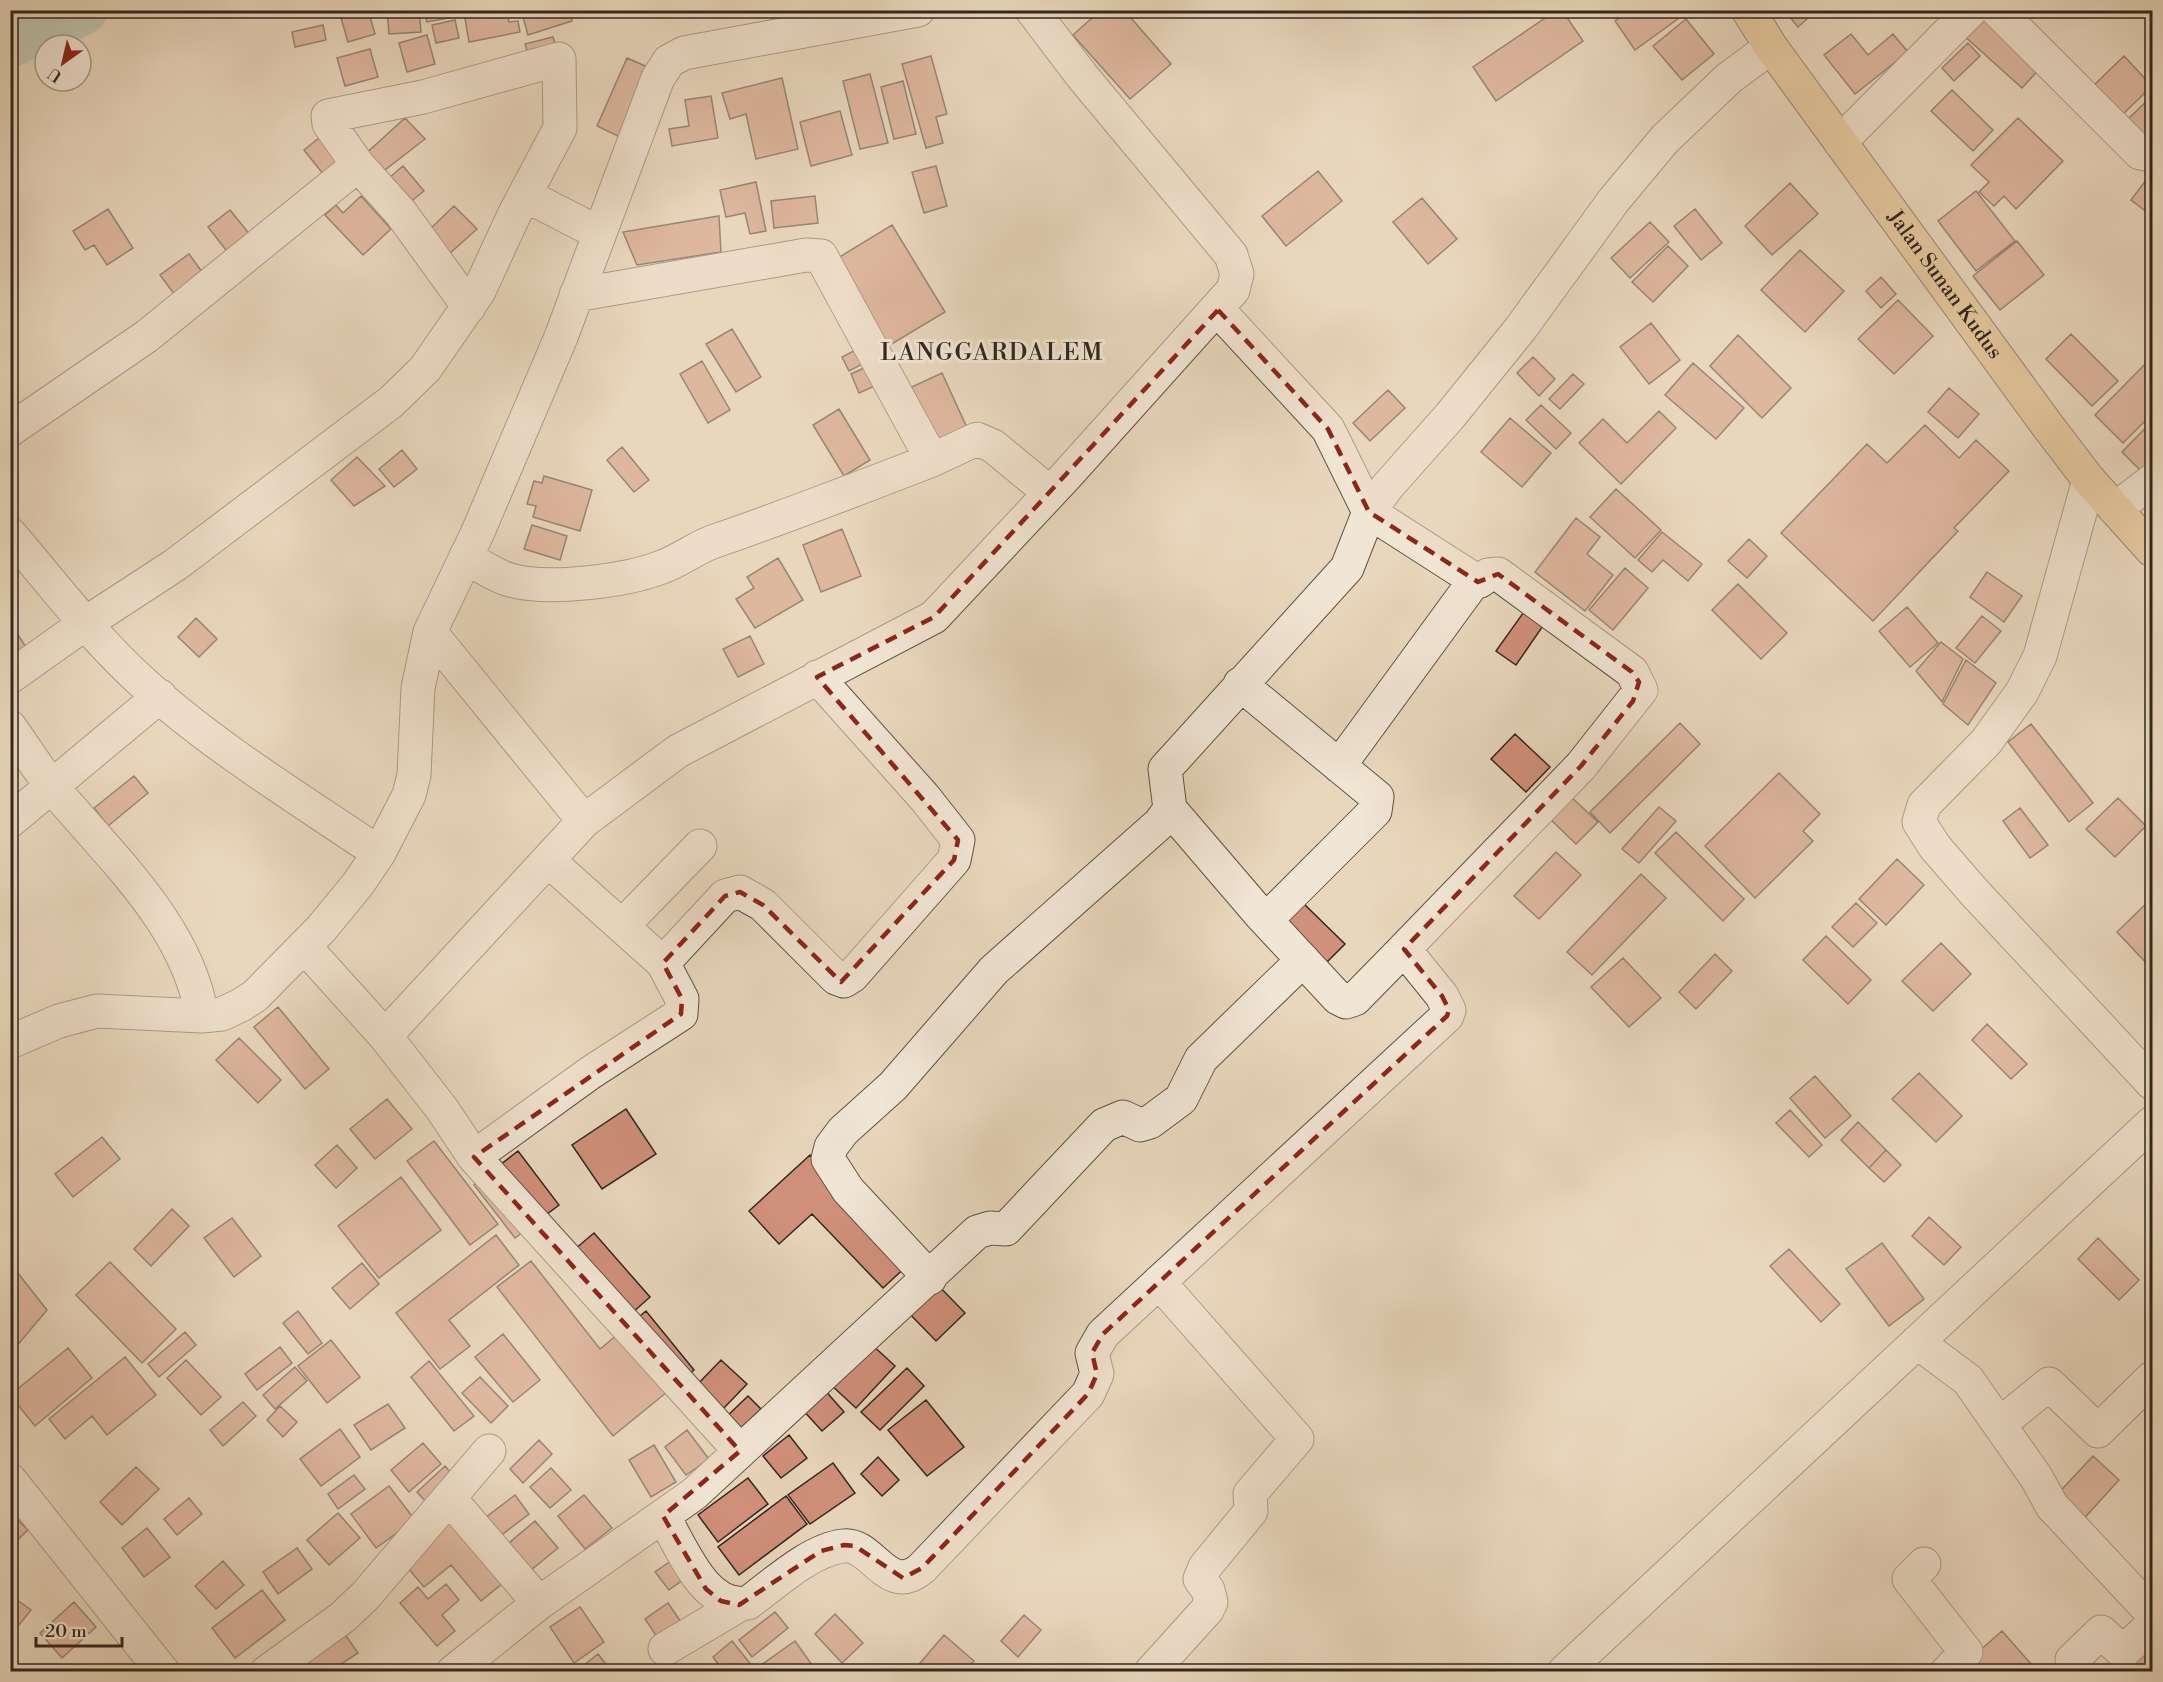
<svg xmlns="http://www.w3.org/2000/svg" width="2163" height="1682" font-family="'Libre Bodoni',serif">
  <rect width="100%" height="100%" fill="#e9d7bd"/>
  <filter id="stains"><feTurbulence type="fractalNoise" baseFrequency=".00333" numOctaves="4"/><feColorMatrix values="0 0 0 0 .2 0 0 0 0 .09 0 0 0 0 .02 0 0 0 .5 -.17"/></filter>
  <radialGradient id="worn" r=".72"><stop offset=".6" stop-color="#630" stop-opacity="0"/><stop offset="1" stop-color="#630" stop-opacity=".3"/></radialGradient>
  <g fill="none" stroke-linecap="round" stroke-linejoin="round">
    <path stroke="#98baac" stroke-width="51" d="M10,42L82,10"/>
  </g>
  <path fill="#d1907b" stroke="#32271f" stroke-width="1.5" d="M368,10L375,34L348,42L341,18Z
    M387,10H419L421,32L389,34Z
    M424,10H459L460,16L427,22Z
    M521,10H569L572,21L528,35Z
    M1101,10H1124L1171,64L1130,99L1073,35Z
    M1557,10H1562L1583,41L1496,101L1473,67Z
    M1631,10H1673L1679,18L1635,50L1615,21Z
    M1784,10H1817L1798,27Z
    M1982,10L2044,64L2022,88L1962,34Z
    M507,11L509,22L518,21L520,32L469,42L465,18Z
    M1686,19L1714,54L1682,80L1653,46Z
    M455,20L459,38L436,43L432,25Z
    M323,25L326,40L295,47L292,32Z
    M1851,34L1868,55L1893,34L1908,52L1855,94L1824,55Z
    M427,35L435,64L407,72L399,43Z
    M553,37L559,56L531,64L525,44Z
    M1968,43L1980,56L1954,81L1942,68Z
    M370,49L378,77L345,86L337,58Z
    M931,56L947,114L936,117L943,143L926,148L902,64Z
    M2124,56L2152,86L2120,117L2091,88Z
    M627,58L652,69L622,138L597,126Z
    M870,74L888,143L860,149L843,81Z
    M782,78L798,149L756,159L746,114L730,119L722,93Z
    M903,81L916,134L894,139L881,87Z
    M1952,90L1993,130L1973,151L1931,111Z
    M711,96L718,138L672,146L669,129L689,126L685,100Z
    M2152,96V142L2126,121Z
    M840,111L852,155L811,166L800,122Z
    M405,118L425,139L381,173L361,158Z
    M2018,118L2063,161L2016,209L2004,196L1994,206L1979,192L1989,182L1971,165Z
    M325,133L350,163L328,180L304,150Z
    M403,166L424,191L404,207L383,183Z
    M936,166L947,206L924,213L912,172Z
    M1318,171L1342,201L1286,246L1262,216Z
    M2152,172V216L2131,200Z
    M756,182L766,231L750,234L745,213L726,217L720,190Z
    M1790,183L1818,214L1772,255L1745,226Z
    M1976,191L2015,241L1976,271L1938,221Z
    M361,196L391,229L363,255L325,215L336,205L343,213Z
    M815,196L818,223L774,228L771,201Z
    M1422,198L1457,239L1428,264L1393,222Z
    M454,206L477,229L448,255L427,232Z
    M108,209L133,248L107,265L94,245L85,250L73,231Z
    M1695,209L1722,243L1701,260L1674,226Z
    M230,210L255,241L233,259L208,227Z
    M719,216L721,252L637,265L623,232Z
    M1650,222L1669,242L1630,278L1611,258Z
    M892,225L945,312L885,348L833,261Z
    M2017,241L2044,275L2000,310L1973,276Z
    M1668,246L1688,266L1653,302L1632,282Z
    M1800,250L1844,291L1805,332L1761,290Z
    M189,254L208,280L180,302L160,275Z
    M1881,277L1896,294L1881,308L1866,291Z
    M1898,300L1933,336L1894,374L1858,339Z
    M1651,323L1680,360L1649,384L1620,347Z
    M732,329L761,377L736,392L706,344Z
    M2071,334L2118,381L2092,406L2046,359Z
    M1738,335L1791,388L1762,418L1710,366Z
    M865,345L872,359L849,371L842,357Z
    M1533,357L1555,379L1539,396L1517,373Z
    M2152,357V414L2123,443L2095,415Z
    M702,361L730,410L708,423L680,374Z
    M877,362L886,381L859,393L851,374Z
    M1693,363L1744,408L1716,439L1665,395Z
    M942,373L969,432L933,449L905,390Z
    M1573,374L1584,384L1560,409L1549,399Z
    M1949,388L1979,414L1958,438L1928,412Z
    M1388,390L1405,408L1370,441L1353,423Z
    M1541,405L1571,433L1556,449L1526,420Z
    M839,409L870,460L844,476L813,425Z
    M1659,411L1676,428L1621,484L1579,443L1603,419L1627,443Z
    M1510,418L1551,453L1522,487L1481,452Z
    M2152,421V475L2149,479L2122,452Z
    M1925,425L1959,458L1976,440L2009,471L1954,528L1958,531L1873,621L1781,533L1867,444L1887,463Z
    M622,447L649,480L634,492L607,460Z
    M402,450L417,469L394,487L379,469Z
    M357,457L385,486L354,506L331,480Z
    M544,476L592,490L580,531L533,517L536,506L527,504L534,481L542,483Z
    M1616,489L1661,530L1635,558L1590,517Z
    M1576,518L1600,537L1587,554L1613,575L1585,611L1535,572Z
    M532,525L567,536L560,560L524,549Z
    M842,529L861,576L821,592L803,545Z
    M1662,532L1702,564L1688,581L1663,560L1652,572L1638,560Z
    M1749,539L1767,556L1747,578L1728,561Z
    M778,558L803,600L755,628L736,599L754,588L747,577Z
    M1625,568L1648,588L1613,630L1589,610Z
    M1987,572L2022,596L2004,622L1970,597Z
    M1738,584L1787,633L1761,659L1712,610Z
    M1907,607L1938,643L1910,667L1879,631Z
    M1526,609L1545,623L1516,665L1496,651Z
    M1982,616L2001,631L1975,663L1956,648Z
    M196,618L217,639L199,657L178,637Z
    M10,623L30,653L10,666Z
    M750,636L764,664L738,677L723,649Z
    M1941,642L1963,659L1942,702L1916,671Z
    M1966,660L1996,683L1968,725L1943,704Z
    M1680,723L1700,744L1610,833L1590,812Z
    M2031,724L2093,803L2069,822L2008,742Z
    M1515,734L1550,767L1526,792L1491,759Z
    M1779,773L1820,814L1803,831L1813,841L1755,898L1705,846Z
    M134,776L148,793L108,826L94,808Z
    M1568,794L1598,822L1576,844L1546,815Z
    M2118,798L2146,826L2115,857L2086,829Z
    M1659,807L1676,821L1639,863L1622,849Z
    M2020,808L2048,845L2030,858L2003,821Z
    M1676,832L1744,899L1723,921L1655,853Z
    M1556,852L1581,875L1539,919L1514,896Z
    M1897,859L1924,885L1886,925L1859,899Z
    M1641,874L1666,898L1592,975L1567,952Z
    M2152,898V969L2117,932Z
    M1302,902L1345,944L1323,966L1280,924Z
    M1856,903L1877,923L1853,947L1832,927Z
    M1826,936L1871,980L1848,1004L1803,960Z
    M1941,943L1971,974L1933,1011L1902,981Z
    M1715,954L1732,971L1696,1009L1679,992Z
    M1623,958L1661,998L1629,1027L1591,987Z
    M278,1007L329,1069L305,1089L254,1027Z
    M1987,1024L2027,1064L2011,1079L1972,1040Z
    M239,1038L281,1080L258,1103L216,1060Z
    M1919,1073L1962,1116L1936,1142L1892,1099Z
    M1815,1076L1851,1116L1825,1138L1790,1098Z
    M387,1099L412,1129L375,1159L350,1129Z
    M626,1109L656,1154L602,1189L572,1145Z
    M1790,1110L1822,1145L1809,1157L1776,1123Z
    M1858,1122L1886,1150L1869,1168L1841,1140Z
    M102,1137L120,1159L73,1197L55,1174Z
    M434,1141L498,1224L470,1245L407,1161Z
    M337,1145L357,1168L336,1188L315,1165Z
    M1886,1150L1901,1165L1884,1182L1869,1168Z
    M518,1151L559,1205L515,1238L474,1185Z
    M810,1155L911,1262L883,1288L812,1214L779,1244L749,1211Z
    M401,1177L441,1230L379,1278L338,1226Z
    M172,1209L189,1226L151,1266L134,1249Z
    M1929,1217L1961,1247L1944,1265L1912,1236Z
    M232,1218L261,1256L234,1277L204,1238Z
    M594,1233L650,1297L631,1314L575,1249Z
    M496,1235L519,1265L449,1320L470,1346L440,1369L396,1313Z
    M2098,1238L2139,1280L2119,1300L2078,1259Z
    M1882,1243L1924,1299L1889,1326L1846,1269Z
    M1789,1249L1840,1304L1821,1322L1770,1266Z
    M531,1261L600,1349L646,1311L694,1370L613,1436L497,1287Z
    M110,1262L176,1329L142,1363L76,1295Z
    M10,1263L47,1310L10,1354Z
    M362,1263L379,1284L350,1309L332,1288Z
    M932,1279L965,1313L936,1341L903,1307Z
    M298,1311L322,1343L308,1354L283,1323Z
    M185,1332L196,1345L159,1377L148,1364Z
    M503,1334L540,1380L513,1402L475,1357Z
    M331,1340L360,1377L327,1403L298,1366Z
    M869,1342L895,1366L856,1408L830,1384Z
    M280,1347L292,1363L257,1390L245,1374Z
    M68,1348L92,1378L35,1426L10,1395Z
    M125,1357L156,1395L107,1435L92,1416L65,1439L49,1419Z
    M186,1360L221,1397L201,1415L167,1378Z
    M721,1360L747,1384L721,1411L695,1387Z
    M429,1361L474,1416L454,1431L411,1377Z
    M295,1367L307,1381L275,1409L263,1395Z
    M907,1368L924,1386L880,1430L861,1412Z
    M480,1377L508,1406L491,1423L462,1393Z
    M823,1388L844,1412L822,1431L801,1408Z
    M748,1396L761,1409L733,1436L720,1423Z
    M926,1400L964,1447L927,1476L888,1430Z
    M243,1402L256,1416L223,1446L210,1430Z
    M388,1404L405,1428L371,1450L354,1425Z
    M280,1406L297,1422L283,1437L267,1420Z
    M340,1429L360,1457L321,1486L300,1459Z
    M687,1430L709,1459L686,1475L665,1447Z
    M789,1435L807,1458L781,1478L763,1456Z
    M539,1440L552,1454L523,1483L510,1469Z
    M423,1443L441,1464L409,1492L391,1470Z
    M654,1445L676,1482L651,1497L629,1460Z
    M2093,1456L2119,1480L2078,1525L2051,1501Z
    M878,1457L899,1480L882,1496L861,1474Z
    M833,1463L855,1493L810,1524L788,1495Z
    M445,1466L455,1478L427,1503L417,1492Z
    M136,1467L159,1489L122,1525L100,1502Z
    M551,1468L571,1490L550,1508L530,1487Z
    M354,1475L365,1489L338,1509L328,1494Z
    M748,1478L768,1504L718,1542L698,1515Z
    M389,1486L415,1520L376,1548L351,1514Z
    M515,1495L529,1514L495,1540L481,1521Z
    M584,1495L612,1528L585,1549L558,1516Z
    M786,1496L807,1524L739,1575L718,1547Z
    M189,1498L202,1514L177,1535L164,1519Z
    M10,1512L28,1530L10,1547Z
    M338,1513L360,1538L329,1565L307,1540Z
    M457,1517L509,1578L481,1601L451,1565L424,1587L403,1562Z
    M535,1521L558,1548L525,1575L503,1548Z
    M147,1528L170,1557L144,1577L122,1548Z
    M297,1548L312,1569L278,1594L263,1572Z
    M678,1556L691,1574L669,1590L655,1572Z
    M223,1561L244,1585L216,1609L195,1586Z
    M446,1584L459,1600L442,1615L455,1631L437,1646L400,1603L418,1587L428,1599Z
    M262,1590L285,1620L235,1658L212,1628Z
    M13,1597L31,1610L15,1630L10,1626V1601Z
    M74,1602L96,1627L62,1658L40,1633Z
    M668,1603L685,1628L661,1643L645,1619Z
    M580,1607L604,1642L574,1663L550,1627Z
    M775,1612L788,1628L752,1657L739,1640Z
    M835,1614L863,1643L842,1663L815,1634Z
    M1024,1615L1041,1630L1018,1657L1001,1641Z
    M2002,1631L2038,1672H1980L1969,1660Z
    M344,1633L358,1653L329,1672H283Z
    M944,1635L974,1661L965,1672H918L915,1669Z
    M732,1641L757,1672H724L713,1657Z
    M795,1641L817,1672H765L761,1665Z
    M2152,1644V1672H2120L2115,1666Z
    M598,1654L612,1672H575Z"/>
  <g fill="none" stroke-linecap="round" stroke-linejoin="round">
    <g stroke="#605346" stroke-width="35">
      <path id="minor" d="M1997,10L2140,153L2152,155
        M1840,142L1971,10
        M525,195L599,233
        M576,295L806,255L821,256L932,460L977,439L993,446L1050,493
        M10,430L147,336L358,165
        M2089,480L2040,656L2022,692L1986,742L1924,805L1919,822L1935,847L1974,892L2152,1083
        M2115,509L2152,481
        M10,534C52,583 92,636 140,680C212,746 298,798 379,853
        M466,556C480,566 494,575 510,580C547,591 626,581 662,567C681,560 697,547 715,541C788,516 860,488 932,460
        M430,632L584,821L385,1036L442,1109L474,1157L740,1451
        M10,677L86,623L175,565L391,402L425,369L479,291L514,215L560,128L559,59L423,97L328,116L329,124L358,165L401,213L469,307
        M1240,684L1377,797L1375,811L1266,920
        M10,727C25,748 39,771 55,790C112,859 187,925 202,1016
        M1339,766L1475,580
        M1170,809L1260,914L1338,998L1346,1002L1355,999L1404,949
        M10,821L160,696
        M584,821L678,751L934,617L1066,476L1233,290L1237,274L1231,255L1082,76L1032,10
        M622,926L700,846
        M304,946L385,1036
        M663,963L725,896L740,892L763,905L836,978L844,981L852,976L954,860L958,840L925,798L817,677
        M10,1042L59,1021L97,1011L202,1016L222,1014L241,1005L255,996L321,929L358,884L379,853L409,795L414,775L418,688L430,632L477,534L561,337L658,78L669,61L684,53L918,10
        M474,1157L590,1073L681,1014L682,999L663,963L549,861
        M930,1278L848,1190L828,1159L831,1147L843,1131L893,1086L994,970L1160,823L1170,809L1165,769L1347,568L1369,512L1387,487L1450,416L1521,328L1614,200L1665,139L1729,78L1771,47
        M1917,1342L1968,1380L2036,1477L2052,1506L2152,1613
        M2000,1424L2049,1384L2098,1431L2152,1378
        M10,1480L163,1672
        M450,1499L539,1603
        M663,1516C682,1547 704,1610 748,1603C774,1584 810,1550 843,1546C873,1542 887,1598 922,1568L1088,1394L1097,1374L1092,1353L1103,1334L1447,1016L1449,1010L1442,996L1404,949L1581,766L1641,690L1632,672L1498,574L1488,575L1480,581L1475,580L1369,512L1328,429L1218,310
        M1924,1564L1909,1579L1966,1652L1947,1672
        M665,1649L739,1605
        M267,1672L343,1617L366,1595L489,1451
        M453,1672L539,1603L694,1494L977,1232L990,1228L1006,1229L1104,1125L1123,1117L1140,1125L1150,1122L1181,1099L1201,1059L1303,960
        M1151,1672L1207,1610L1211,1602L1208,1590L1200,1579L1205,1567L1251,1511L1250,1494L1297,1439L1159,1282
        M1564,1672L2152,1123
        M2079,1672L2072,1660L2101,1632L2123,1652L2152,1625"/>
    </g>
    <g stroke="#32271f" stroke-width="35">
      <g id="major">
        <path id="s1" d="M1748,10L1771,47L2047,425L2089,480L2152,550"/>
      </g>
    </g>
    <use href="#minor" stroke="#f1e5d4" stroke-width="33"/>
    <use href="#major" stroke="#e4bc7e" stroke-width="33"/>
  </g>
  <path d="M0 0H2163V1682H0ZM1218,310L1328,429L1369,512L1478,582L1498,574L1632,672L1639,682L1633,701L1581,766L1404,949L1442,996L1449,1010L1447,1016L1103,1334L1092,1353L1097,1374L1088,1394L922,1568L903,1578L855,1546L844,1545L821,1551L739,1605L721,1601L706,1589L663,1516L740,1451L474,1157L681,1014L682,999L663,963L725,896L740,892L763,905L841,982L954,860L958,840L817,677L934,617Z" fill="#e9d7bd" fill-opacity=".55" fill-rule="evenodd"/>
  <path fill="none" stroke="#8f2418" stroke-width="4.5" stroke-dasharray="12 8" stroke-linejoin="round" d="M1218,310L1328,429L1369,512L1478,582L1498,574L1632,672L1639,682L1633,701L1581,766L1404,949L1442,996L1449,1010L1447,1016L1103,1334L1092,1353L1097,1374L1088,1394L922,1568L903,1578L855,1546L844,1545L821,1551L739,1605L721,1601L706,1589L663,1516L740,1451L474,1157L681,1014L682,999L663,963L725,896L740,892L763,905L841,982L954,860L958,840L817,677L934,617Z"/>
  <g text-anchor="middle" dominant-baseline="central" stroke-width="6" stroke-linejoin="round" paint-order="stroke">
    <g font-size="21" fill="#32271f" stroke="#f1e5d4">
      <text stroke="none"><textPath href="#s1" startOffset="338">Jalan Sunan Kudus</textPath></text>
    </g>
    <g font-size="24" letter-spacing="1.5" fill="#32271f" stroke="#f1e5d4">
      <text x="992" y="353">LANGGARDALEM</text>
    </g>
  </g>
  <rect width="2163" height="1682" fill="none" stroke="#e9d7bd" stroke-width="36"/>
  <rect x="12" y="12" width="2139" height="1658" fill="none" stroke="#32271f" stroke-width="3"/>
  <rect x="18" y="18" width="2127" height="1646" fill="none" stroke="#32271f" stroke-width="1.5"/>
  <g transform="translate(63 63) rotate(214)"><circle r="28" fill="#f1e5d4" stroke="#a5998c" stroke-width="1.5"/>
  <path d="M0-4.5L10 22L0 15L-10 22Z" fill="#8f2418"/>
  <text y="-9" font-size="16" font-weight="bold" text-anchor="middle" fill="#32271f">U</text>
  </g>
  <path d="M36 1637v9h86v-9" fill="none" stroke="#32271f" stroke-width="3"/>
  <text x="45" y="1637" font-size="18" fill="#32271f" stroke="#f1e5d4" stroke-width="4.5" paint-order="stroke">20 m</text>
  <rect width="100%" height="100%" filter="url(#stains)"/>
  <rect width="100%" height="100%" fill="url(#worn)"/>
</svg>
